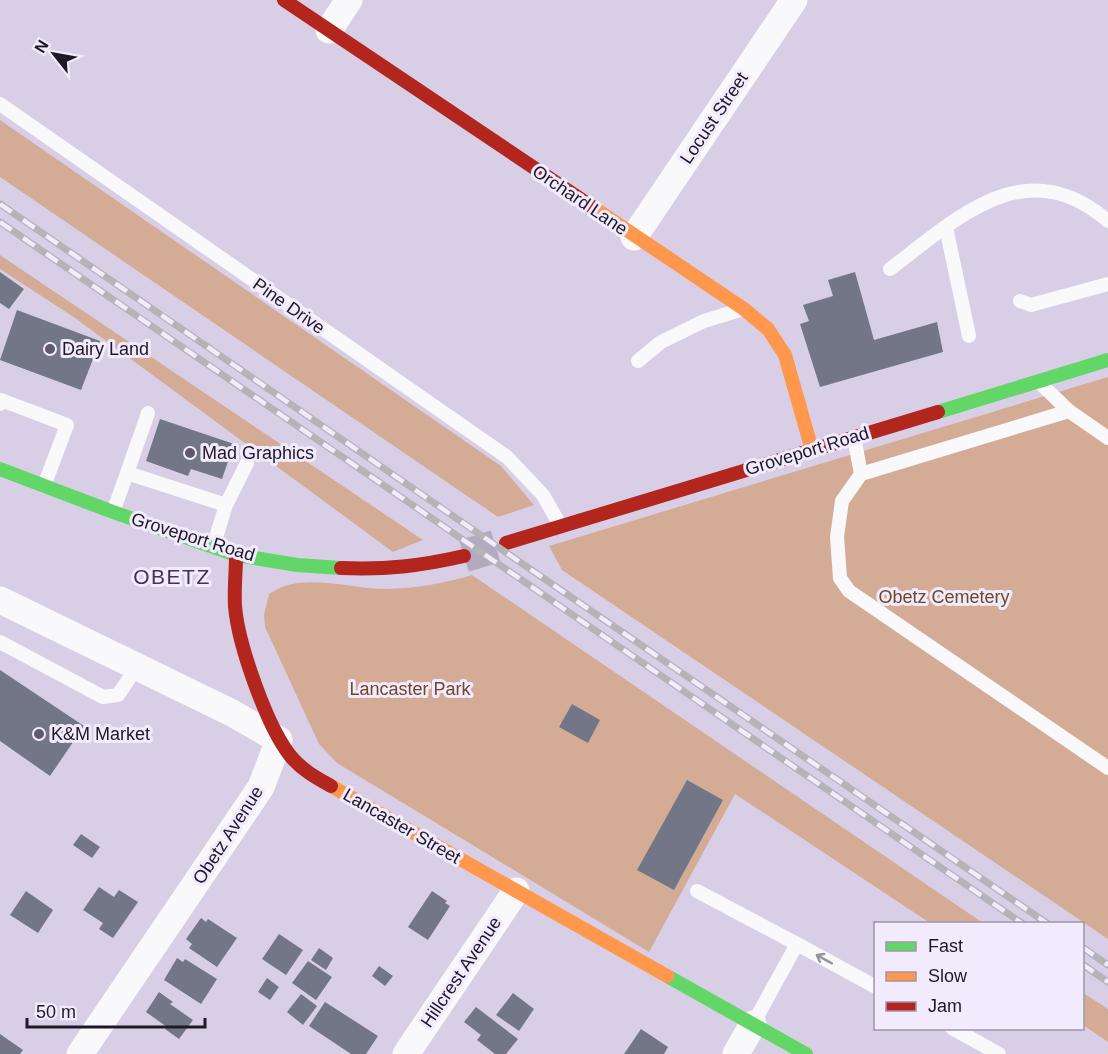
<svg xmlns="http://www.w3.org/2000/svg" width="1108" height="1054" font-family="Arial,sans-serif">
  <rect width="100%" height="100%" fill="#d8cfe7"/>
  <path fill="#d4ac96" d="M0,120L501,466L534,505L498,517L0,177Z
    M0,255L423,540L393,552L75,318L0,269Z
    M1108,377V939L562,570L549,546Z
    M472,575L983,923H930L735,794L649,952L337,763L319,744L265,627L264,615L269,594C302,571 347,589 386,589C417,588 442,584 472,575Z
    M1082,992L1108,1009V1042L1083,1025Z"/>
  <path fill="#737687" d="M0,272L24,289L9,309L0,303Z
    M855,272L874,340L937,322L943,352L820,387L800,324L809,321L803,305L833,296L828,280Z
    M17,310L100,341L81,390L0,360Z
    M160,419L234,444L222,479L191,469L188,476L146,461Z
    M0,670L84,726L50,776L0,741Z
    M572,704L600,720L588,743L559,727Z
    M687,780L723,800L674,890L637,870Z
    M81,834L100,847L92,858L73,845Z
    M99,887L114,897L119,890L138,902L113,938L99,929L103,923L83,910Z
    M26,891L53,910L38,933L10,915Z
    M432,891L447,901L445,903L450,906L428,940L408,927Z
    M201,918L206,922L208,919L237,938L217,967L189,948L192,944L186,939Z
    M279,934L303,950L286,975L262,959Z
    M319,948L333,958L326,970L311,960Z
    M177,958L183,962L185,959L217,979L201,1004L164,980Z
    M308,961L332,977L316,1000L292,983Z
    M379,966L393,976L385,986L372,976Z
    M267,978L279,987L270,1000L258,992Z
    M159,992L173,1002L170,1004L193,1020L179,1039L165,1029L167,1027L146,1012Z
    M513,993L534,1009L519,1031L496,1015Z
    M301,994L317,1006L303,1025L287,1012Z
    M325,1002L378,1036L366,1054H351L309,1026Z
    M476,1007L518,1039L506,1054H495L477,1040L481,1035L464,1022Z
    M641,1029L668,1047L664,1054H624Z
    M0,1034L23,1050L20,1054H0Z"/>
  <g fill="none" stroke-linecap="round" stroke-linejoin="round">
    <path stroke="#b3aac1" stroke-width="33" stroke-dasharray="33 16" stroke-linecap="butt" d="M464,556L506,543"/>
    <path stroke="#f9f8fb" stroke-width="14" d="M0,104L507,457L543,495L560,525
      M946,227L969,336
      M890,269C958,218 1025,150 1108,221
      M1020,301L1031,305L1108,284
      M638,361L661,342L704,321L740,310
      M1040,383L1069,411L1108,438
      M0,404L1,400L67,425L44,486
      M854,437L861,474L842,501L837,537L840,578L849,591L1108,768
      M127,473L148,413
      M861,474L1069,411
      M226,505L247,463
      M113,512L127,473L226,505L213,547
      M0,642L103,697L118,695L137,667
      M697,891L797,944
      M753,1024L797,944L876,987
      M952,1028L999,1054"/>
    <path stroke="#f9f8fb" stroke-width="27" d="M329,30L349,0
      M634,237L794,0
      M0,600L232,713L279,740L261,787L80,1054
      M406,1054L516,891
      M736,1054L753,1024"/>
    <path stroke="#63d668" stroke-width="14" d="M938,412L1108,360
      M0,469L113,512L236,555L297,565L341,568
      M667,976L806,1054"/>
    <path stroke="#ff974d" stroke-width="14" d="M591,206L744,309L768,329L785,355L812,450
      M331,786L667,976"/>
    <path stroke="#b3261e" stroke-width="14" d="M284,0L591,206
      M506,543L938,412
      M236,555C236,572 234,589 235,606C238,644 268,731 293,759C304,771 317,778 331,786
      M341,568C386,570 420,566 464,556"/>
    <g stroke="#b5b3b8" stroke-width="7">
      <path id="rail" d="M0,204L514,558L1048,924
        M0,222L1023,924
        M1082,947L1108,965
        M1082,964L1108,982"/>
    </g>
    <use href="#rail" stroke="#f2ebfd" stroke-width="4.5" stroke-dasharray="14" stroke-linecap="butt"/>
  </g>
  <defs><path id="oneway-shaft" d="M-6 0H5M1.5-3L5.5 0L1.5 3" fill="none" stroke-width="1.6" stroke-linecap="round" stroke-linejoin="round" transform="scale(1.5)"/></defs>
  <use stroke="#97939c" href="#oneway-shaft" transform="translate(824 959) rotate(-151)"/>
  <g fill="#60586b" stroke="#f2ebfd" stroke-width="2">
    <circle cx="50" cy="349" r="6"/>
    <circle cx="190" cy="453" r="6"/>
    <circle cx="39" cy="734" r="6"/>
  </g>
  <g text-anchor="middle" dominant-baseline="central" stroke-width="6" stroke-linejoin="round" paint-order="stroke">
    <g font-size="18" fill="#1f1828" stroke="#f2ebfd">
      <text transform="translate(714 118) rotate(-56)">Locust Street</text>
      <text transform="translate(580 200) rotate(34)">Orchard Lane</text>
      <text transform="translate(289 306) rotate(35)">Pine Drive</text>
      <text transform="translate(807 451) rotate(-17)">Groveport Road</text>
      <text transform="translate(193 537) rotate(17)">Groveport Road</text>
      <text transform="translate(402 826) rotate(30)">Lancaster Street</text>
      <text transform="translate(228 835) rotate(-57)">Obetz Avenue</text>
      <text transform="translate(461 972) rotate(-56)">Hillcrest Avenue</text>
    </g>
    <g font-size="18" fill="#1f1828" stroke="#f2ebfd" text-anchor="start">
      <text x="62" y="349">Dairy Land</text>
      <text x="202" y="453">Mad Graphics</text>
      <text x="51" y="734">K&amp;M Market</text>
    </g>
    <g font-size="18" fill="#6d4926" stroke="#f2ebfd">
      <text x="944" y="597">Obetz Cemetery</text>
      <text x="410" y="689">Lancaster Park</text>
    </g>
    <g font-size="21" letter-spacing="1.5" fill="#423256" stroke="#f2ebfd">
      <text x="172" y="576">OBETZ</text>
    </g>
  </g>
  <rect x="874" y="922" width="210" height="108" fill="#f2ebfd" stroke="#9e97a8" stroke-width="1.5"/>
  <rect x="886" y="942" width="30" height="9" fill="#63d668" stroke="#9e97a8" stroke-width="1.5"/>
  <text x="928" y="952" font-size="18" fill="#1f1828">Fast</text>
  <rect x="886" y="972" width="30" height="9" fill="#ff974d" stroke="#9e97a8" stroke-width="1.5"/>
  <text x="928" y="982" font-size="18" fill="#1f1828">Slow</text>
  <rect x="886" y="1002" width="30" height="9" fill="#b3261e" stroke="#9e97a8" stroke-width="1.5"/>
  <text x="928" y="1012" font-size="18" fill="#1f1828">Jam</text>
  <g transform="translate(54 54) rotate(301)" stroke="#f2ebfd" stroke-width="4.5" paint-order="stroke">
  <path d="M0-4.5L10 22L0 15L-10 22Z" fill="#1f1828"/>
  <text y="-9" font-size="16" font-weight="bold" text-anchor="middle" fill="#1f1828">N</text>
  </g>
  <path d="M27 1018v9h178v-9" fill="none" stroke="#1f1828" stroke-width="3"/>
  <text x="36" y="1018" font-size="18" fill="#1f1828" stroke="#f2ebfd" stroke-width="4.5" paint-order="stroke">50 m</text>
</svg>
